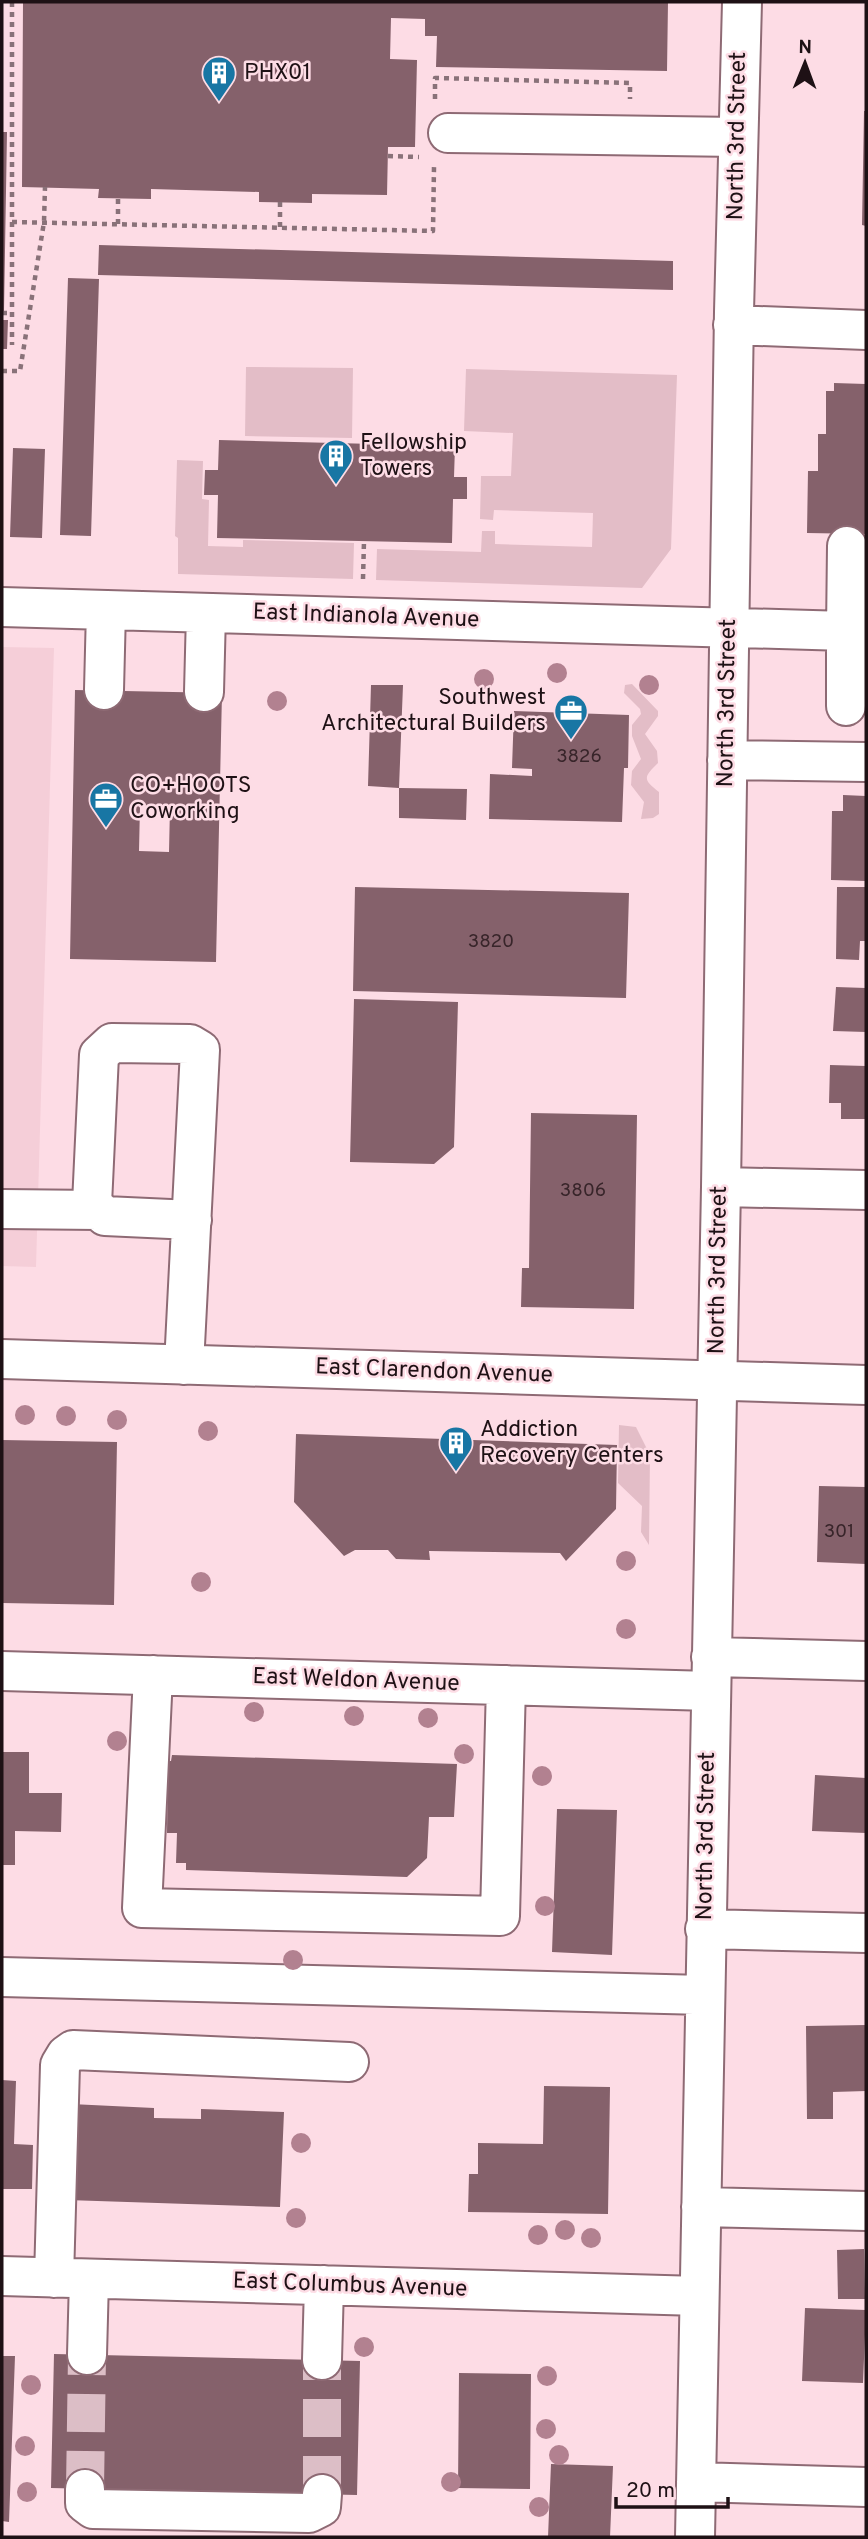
<svg xmlns="http://www.w3.org/2000/svg" width="868" height="2539" font-family="Overpass,sans-serif">
  <rect width="100%" height="100%" fill="#fddce5"/>
  <path fill="#f5ced8" d="M2,647L54,648L36,1267L2,1266Z"/>
  <path fill="#e3bdc7" d="M246,367L353,368L352,438L245,436Z
    M466,369L677,375L671,549L642,588L376,580L377,549L481,552L482,531H495V544L592,547L593,513L494,510L493,520L480,519L481,476H511L513,433L464,431Z
    M177,460L203,461L202,499L209,500L208,546L243,547V540L354,543L353,579L178,574V538L175,536Z
    M632,684L658,711V716L645,734L657,751L658,763C644,777 642,779 659,792V814L653,818L641,819L644,802L631,785L632,771L641,759L632,736V725L641,714L640,709L624,693L625,685Z
    M619,1425L636,1427L650,1455L649,1545L641,1532L642,1506L618,1483Z"/>
  <path fill="#85616b" fill-rule="evenodd" d="M23,2H668L667,71L436,67L437,36H425V19L391,18L390,59L417,60L415,147H388L387,195L312,194V203L259,202V192L151,189V199L98,198L99,189L22,187Z
    M864,111H866V226L862,225Z
    M2,132H7L4,311H2Z
    M99,245L673,261V290L98,275Z
    M68,278L99,279L91,536L60,535Z
    M2,320H8L7,349H2Z
    M834,383L866,384V534L807,533L808,471H818V434H826V391H834Z
    M219,440L455,446L454,477H467V499H453L452,543L217,538L218,495H204L205,470H218Z
    M13,448L45,449L42,538L10,537Z
    M371,685H403L399,788L368,786Z
    M75,690L222,693L216,962L70,959ZM140,806L170,807L169,852L139,851Z
    M514,711L629,715L628,768H624L622,822L489,819L490,774L532,776V769L512,768Z
    M399,788L467,789L466,820L399,818Z
    M843,795L866,796V881L831,880L832,811H843Z
    M355,887L629,893L626,998L353,991Z
    M837,887H866V941H860L859,960L836,959Z
    M836,987L866,988V1032L833,1031Z
    M354,999L458,1002L454,1147L434,1164L350,1162Z
    M830,1065L866,1066V1119H841V1103H829Z
    M531,1113L637,1115L634,1309L521,1307L522,1268H529Z
    M296,1434L617,1445L616,1509L566,1561L560,1553L429,1551L430,1560L396,1559L388,1550H355L344,1556L294,1502Z
    M2,1440L117,1442L114,1605L2,1603Z
    M819,1486L866,1487V1564L817,1562Z
    M2,1752H29V1793H62L61,1832L15,1831V1865H2Z
    M172,1755L457,1764L454,1817H429L427,1858L407,1877L186,1870V1863H176L177,1833H167L168,1761H171Z
    M815,1775L866,1778V1833L812,1831Z
    M557,1809L617,1810L612,1955L552,1952Z
    M866,2025V2091L833,2092V2119H807L806,2026Z
    M2,2080L16,2081L14,2144L33,2145L32,2189H2Z
    M544,2086L610,2087L608,2214L468,2212L469,2174H478V2143L543,2144Z
    M71,2104L154,2108V2118L201,2119V2109L284,2112L280,2207L67,2200Z
    M864,2249L865,2299H838L837,2250Z
    M805,2308L866,2310L863,2383L802,2381Z
    M54,2354L360,2361L357,2495L51,2488Z
    M2,2356H15L9,2522L2,2521Z
    M459,2373L531,2374L530,2489L458,2488Z
    M551,2464L613,2466L610,2537H548Z"/>
  <g fill="none" stroke-linecap="round" stroke-linejoin="round">
    <path stroke="#dcbec6" stroke-width="38" stroke-dasharray="38 19" stroke-linecap="butt" d="M85,2489L87,2355
      M322,2494V2360"/>
    <g stroke="#8e6a74" stroke-width="42">
      <path id="minor" d="M448,133L738,137
        M733,325L866,330
        M2,607L846,631L847,546
        M846,631V706
        M104,690L106,610
        M204,692L206,613
        M727,760L866,762
        M721,1187L866,1190
        M2,1209L98,1210
        M2,1359L866,1385
        M184,1365L200,1050L190,1044L112,1043L99,1055L92,1204L105,1216L192,1220
        M711,1657L866,1661
        M2,1671L710,1691
        M153,1675L142,1908L500,1916L506,1685
        M705,1929L866,1933
        M2,1977L704,1995
        M701,2207L866,2211
        M2,2276L699,2296
        M54,2278L60,2065L66,2055L73,2050L349,2062
        M87,2355L89,2279
        M322,2360L324,2285
        M696,2482L866,2487
        M85,2489V2503L93,2509L309,2513L321,2507L322,2494
        M695,2537L721,1187L734,312L742,2"/>
    </g>
    <path stroke="#897279" stroke-width="4.5" stroke-dasharray="5 5" stroke-linecap="butt" d="M12,2V345
      M435,99V78L630,83V99
      M388,156L419,157
      M118,199V224
      M280,202V228
      M12,222L433,231L434,167
      M2,313H12
      M2,371H20L44,222L45,187
      M363,579L364,541"/>
    <use href="#minor" stroke="#fff" stroke-width="38"/>
  </g>
  <g fill="#b28190">
    <circle cx="557" cy="673" r="10"/>
    <circle cx="484" cy="679" r="10"/>
    <circle cx="649" cy="685" r="10"/>
    <circle cx="277" cy="701" r="10"/>
    <circle cx="25" cy="1415" r="10"/>
    <circle cx="66" cy="1416" r="10"/>
    <circle cx="117" cy="1420" r="10"/>
    <circle cx="208" cy="1431" r="10"/>
    <circle cx="626" cy="1561" r="10"/>
    <circle cx="201" cy="1582" r="10"/>
    <circle cx="626" cy="1629" r="10"/>
    <circle cx="254" cy="1712" r="10"/>
    <circle cx="354" cy="1716" r="10"/>
    <circle cx="428" cy="1718" r="10"/>
    <circle cx="117" cy="1741" r="10"/>
    <circle cx="464" cy="1754" r="10"/>
    <circle cx="542" cy="1776" r="10"/>
    <circle cx="545" cy="1906" r="10"/>
    <circle cx="293" cy="1960" r="10"/>
    <circle cx="301" cy="2143" r="10"/>
    <circle cx="296" cy="2218" r="10"/>
    <circle cx="565" cy="2230" r="10"/>
    <circle cx="538" cy="2235" r="10"/>
    <circle cx="591" cy="2238" r="10"/>
    <circle cx="364" cy="2347" r="10"/>
    <circle cx="547" cy="2376" r="10"/>
    <circle cx="31" cy="2385" r="10"/>
    <circle cx="546" cy="2429" r="10"/>
    <circle cx="25" cy="2446" r="10"/>
    <circle cx="559" cy="2455" r="10"/>
    <circle cx="451" cy="2482" r="10"/>
    <circle cx="27" cy="2492" r="10"/>
    <circle cx="539" cy="2507" r="10"/>
  </g>
  <defs>
    <g id="building-pin" transform="scale(1.75)"><path d="M0 17L-7.5 6A9.5 9.5 0 1 1 7.5 6Z" fill="#1876a4" stroke="#fddce5"/><path d="M-4-6H4V6H1V3H-1V6H-4ZM-2.5-4.3h1.7v1.8h-1.7ZM.8-4.3h1.7v1.8H.8ZM-2.5-1h1.7V.8h-1.7ZM.8-1h1.7V.8H.8Z" fill="#fff"/></g>
    <g id="office-pin" transform="scale(1.75)"><path d="M0 17L-7.5 6A9.5 9.5 0 1 1 7.5 6Z" fill="#1876a4" stroke="#fddce5"/><path d="M-6-3h4V-5.5h4V-3h4V5H-6ZM-1-4.5V-3h2v-1.5ZM-6 0V1H6V0Z" fill="#fff"/></g>
  </defs>
  <g fill-rule="evenodd">
    <use href="#building-pin" x="219" y="73"/>
    <use href="#building-pin" x="336" y="456"/>
    <use href="#office-pin" x="571" y="711"/>
    <use href="#office-pin" x="106" y="799"/>
    <use href="#building-pin" x="456" y="1443"/>
  </g>
  <g text-anchor="middle" dominant-baseline="central" stroke-width="5" stroke-linejoin="round" paint-order="stroke">
    <g font-size="19" fill="#38252a">
      <text x="579" y="757">3826</text>
      <text x="491" y="942">3820</text>
      <text x="583" y="1191">3806</text>
      <text x="839" y="1532">301</text>
    </g>
    <g font-size="23" fill="#1e1115" stroke="#fddce5" text-anchor="start">
      <text x="244" y="73">PHX01</text>
      <text x="360" y="443">Fellowship<tspan x="360" dy="26">Towers</tspan></text>
      <text x="546" y="698" text-anchor="end">Southwest<tspan x="546" dy="26">Architectural Builders</tspan></text>
      <text x="130" y="786">CO+HOOTS<tspan x="130" dy="26">Coworking</tspan></text>
      <text x="480" y="1430">Addiction<tspan x="480" dy="26">Recovery Centers</tspan></text>
    </g>
    <g font-size="23" fill="#1e1115" stroke="#fddce5">
      <text transform="translate(738 136) rotate(-89)">North 3rd Street</text>
      <text transform="translate(366 617) rotate(2)">East Indianola Avenue</text>
      <text transform="translate(728 703) rotate(-89)">North 3rd Street</text>
      <text transform="translate(719 1270) rotate(-89)">North 3rd Street</text>
      <text transform="translate(434 1372) rotate(2)">East Clarendon Avenue</text>
      <text transform="translate(356 1681) rotate(2)">East Weldon Avenue</text>
      <text transform="translate(707 1836) rotate(-89)">North 3rd Street</text>
      <text transform="translate(350 2286) rotate(2)">East Columbus Avenue</text>
    </g>
  </g>
  <rect width="868" height="2539" fill="none" stroke="#1e1115" stroke-width="7"/>
  <g transform="translate(805 63) rotate(1)" stroke="#fddce5" stroke-width="5" paint-order="stroke">
  <path d="M0-5L12 26L0 18L-12 26Z" fill="#1e1115"/>
  <text y="-10" font-size="19" font-weight="bold" text-anchor="middle" fill="#1e1115">N</text>
  </g>
  <path d="M616 2497v10h112v-10" fill="none" stroke="#1e1115" stroke-width="3.5"/>
  <text x="626" y="2497" font-size="21" fill="#1e1115" stroke="#fddce5" stroke-width="5" paint-order="stroke">20 m</text>
</svg>
